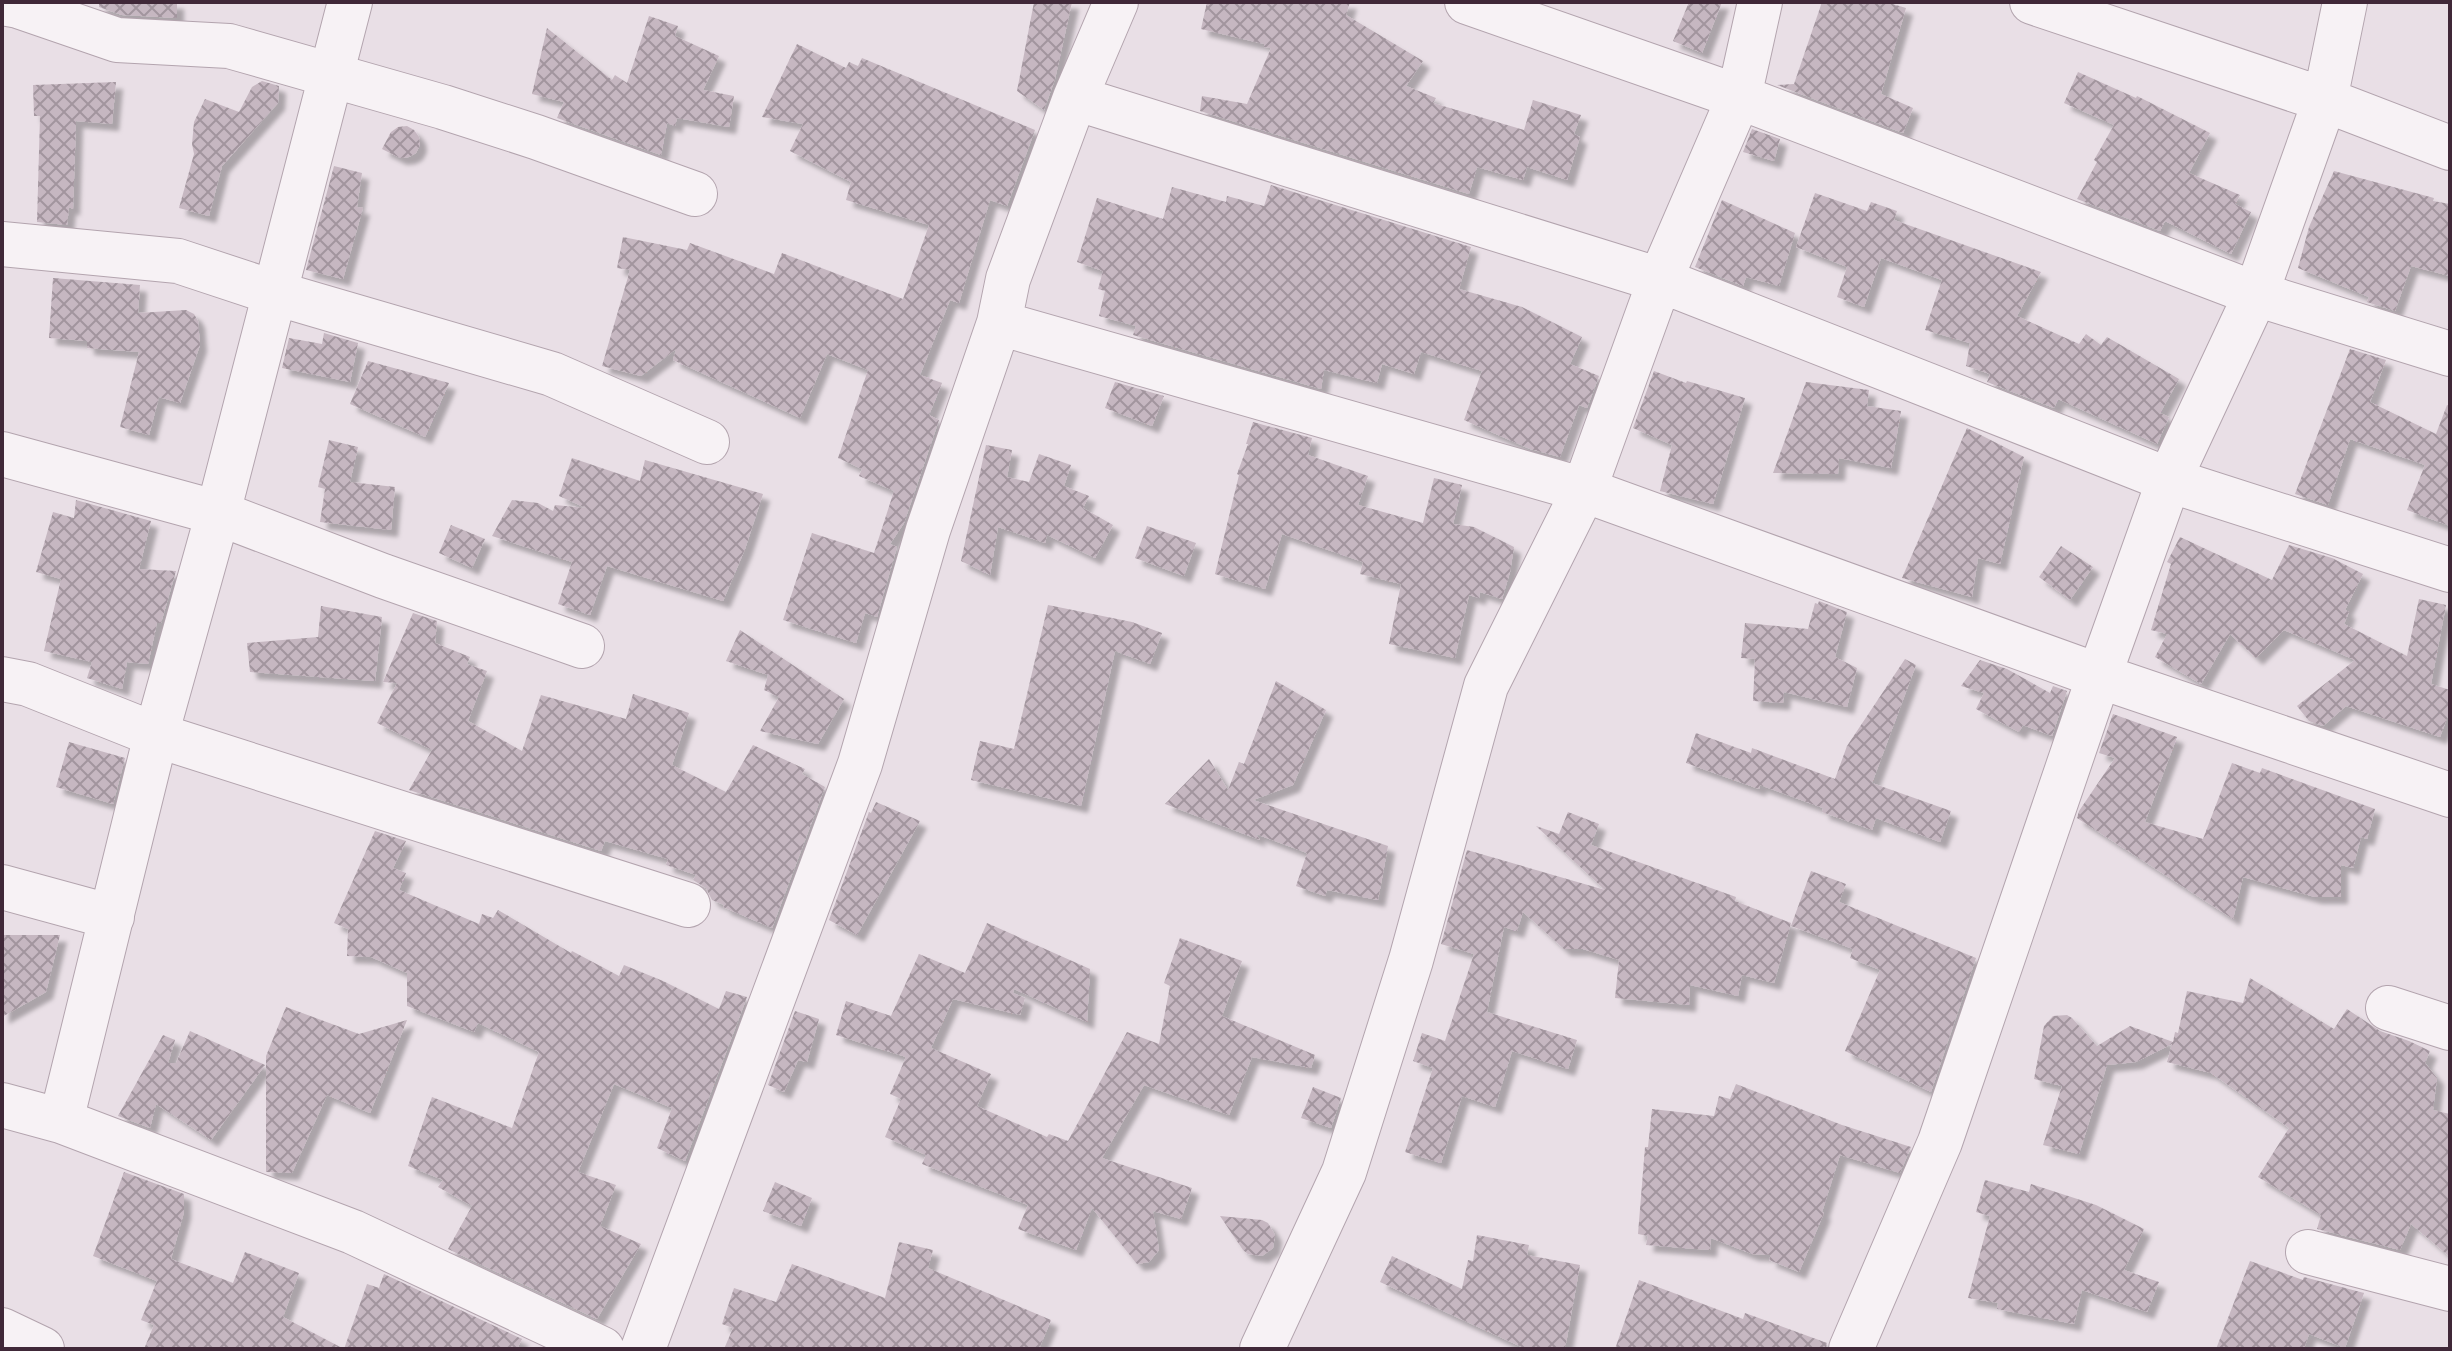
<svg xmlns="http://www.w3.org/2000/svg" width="2452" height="1351" font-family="'Noto Sans',sans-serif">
  <defs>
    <pattern id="building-cross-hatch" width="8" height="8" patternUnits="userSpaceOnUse" patternTransform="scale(2)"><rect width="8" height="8" fill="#c6b7c1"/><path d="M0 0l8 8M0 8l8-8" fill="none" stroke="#a2959e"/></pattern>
    <filter id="shadow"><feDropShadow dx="7" dy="7" stdDeviation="2" flood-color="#0004"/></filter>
  </defs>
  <rect width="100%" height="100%" fill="#e9dfe6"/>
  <path fill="url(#building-cross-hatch)" filter="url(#shadow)" d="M99,2H177V18L122,15L99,7Z
    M1034,2H1072L1055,79L1044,110L1017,91Z
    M1207,2H1350L1346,15L1423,61L1406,86L1436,98L1433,103L1524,130L1533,100L1581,115L1574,134L1580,137L1567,180L1527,167L1523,180L1477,167L1469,194L1200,111L1202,96L1247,104L1271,48L1264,47V44L1201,29Z
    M1689,2H1722L1702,53L1673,41Z
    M1822,2H1886L1906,8L1881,94L1913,108L1903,133L1777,85L1794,84Z
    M649,16L678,26L675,36L719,56L703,90L734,96L729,127L677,118L675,126L667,123L661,155L557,118L564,102L532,94L547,28L612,80L615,75L627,83Z
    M797,44L846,68L849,62L858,66L862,58L1035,130L1007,206L990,200L959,303L950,300L920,375L942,383L929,415L939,420L904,523L890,544L897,547L877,617L865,613L856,643L783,620L812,533L874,553L894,491L859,476L862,469L838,458L868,370L827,354L800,418L673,360L676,349L641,376L602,366L630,270L617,268L623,237L687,250L690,243L774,274L782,253L903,299L929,225L846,200L851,182L790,151L803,124L762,117Z
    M2078,72L2136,98L2137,96L2210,133L2189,173L2240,195L2235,204L2251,212L2231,254L2165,221L2160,231L2077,199L2097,162L2094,160L2114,125L2064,103Z
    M262,81L279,86L278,103L222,166L209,216L179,208L194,154L192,144L194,122L205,99L239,112L252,87Z
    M116,82L112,124L76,121L73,209L69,207L67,225L37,222L40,116H34L33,85Z
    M407,126L414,130L419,137L420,145L416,153L409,157L400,158L382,149L391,132L398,127Z
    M1752,129L1780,139L1774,161L1743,152Z
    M334,166L362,173L357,207L363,208L343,279L306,270Z
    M2334,171L2434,198L2433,201L2450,204V276L2411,266L2395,311L2367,302L2369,297L2298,268L2309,227Z
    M1271,185L1471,247L1459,289L1522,307L1582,337L1570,364L1599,376L1587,408L1579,405L1560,457L1530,449L1464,420L1482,371L1421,352L1414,374L1382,364L1377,383L1324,370L1321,389L1133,335L1136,326L1099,316L1105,291L1098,289L1103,271L1077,262L1097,198L1163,219L1172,187L1226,202L1227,196L1264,206Z
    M1815,193L1867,211L1871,202L1897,211L1894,220L2041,272L2017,316L2079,344L2086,334L2101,345L2107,337L2179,379L2160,413L2169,417L2157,444L2058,399L2054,408L1987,382L1990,374L1966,366L1970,343L1925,330L1942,280L1881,258L1864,307L1837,297L1847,267L1796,247Z
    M1722,200L1795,233L1779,286L1746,277L1743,286L1695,267Z
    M53,278L140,285L138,313L186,310L194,314L198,321L200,345L180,403L159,397L149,435L120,427L139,352L87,348V341L49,338Z
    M324,333L358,343L350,382L282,368L289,338L322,344Z
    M2350,349L2386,360L2370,402L2436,434L2447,405L2450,406V526L2407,510L2425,465L2350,439L2328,505L2295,494Z
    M368,361L449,383L425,437L350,404Z
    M1654,371L1686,383L1687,381L1745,398L1713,504L1660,491L1672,445L1633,428Z
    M1115,382L1164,396L1152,426L1105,408Z
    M1806,382L1869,390L1867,406L1901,411L1891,468L1839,458L1838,474L1773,473Z
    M1253,422L1312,438L1308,455L1368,476L1358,505L1423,523L1434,478L1462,485L1453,524L1474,527L1514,547L1510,572L1502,599L1480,592L1479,598L1469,595L1455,658L1389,644L1401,584L1360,574L1363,562L1282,534L1265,589L1215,574L1239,475L1237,474L1248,444H1246Z
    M1967,428L2024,457L2000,564L1978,558L1972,597L1902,578Z
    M329,440L358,447L350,482L395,487L391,530L320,522L325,489L318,487Z
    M986,445L1012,450L1007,477L1029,482L1039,454L1071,465L1064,486L1089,496L1083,508L1113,525L1095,558L1047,535L1045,543L998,527L990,575L961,561Z
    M572,458L640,481L645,460L763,494L745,549L723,601L607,566L590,615L558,604L572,562L492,536L512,500L538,503L553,511L555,505L586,508L559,496Z
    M76,500L151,521L139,569L176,571L161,623H157L148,664L127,662L122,689L87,678L92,662L44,651L61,579L36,572L53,512L74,518Z
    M451,525L485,539L472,568L439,553Z
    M1147,526L1196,543L1184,576L1135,558Z
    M2180,537L2272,580L2289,545L2332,558L2363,574L2345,610L2349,612L2344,624L2407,656L2419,599L2446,605L2431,684L2450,690V710L2440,737L2346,706L2323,726L2309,721L2297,706L2355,660L2284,630L2256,658L2230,634L2201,684L2155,657L2167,634L2151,630L2171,564L2167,562Z
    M2061,546L2093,567L2070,600L2039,577Z
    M1819,601L1847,612L1835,657L1857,668L1847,707L1784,692L1783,703L1753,701L1755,659L1741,658L1745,623L1808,629L1815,603L1818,604Z
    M1048,605L1132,622L1162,633L1150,664L1115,651L1081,806L971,780L980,741L1014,749Z
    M321,606L382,617L375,681L250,672L247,643L318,637Z
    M413,613L437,621L435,643L470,657L467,664L487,671L468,721L522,751L541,695L626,719L633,694L689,713L672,765L726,792L753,745L805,769L802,774L825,787L772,928L723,907L724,905L712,900L706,888L693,880L696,875L666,865L668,859L605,841L601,851L409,790L432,750L377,723L397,683L383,682Z
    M740,630L844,699L818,744L760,731L779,697L764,690L768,675L726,661Z
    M1905,659L1916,665L1872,783L1951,811L1940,842L1876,818L1872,830L1822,812L1823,808L1760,785L1759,789L1686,763L1696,733L1751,753L1752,748L1835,779L1847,746Z
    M1980,660L2007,669L2050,693L2053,686L2067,691L2052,736L2023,725L2019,732L1976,709L1984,693L1961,686Z
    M1276,681L1326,710L1293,785L1253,800L1388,846L1378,900L1327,890L1325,896L1296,886L1307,853L1256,834L1260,840L1165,804L1209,759L1228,790L1239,762L1244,764Z
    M2113,714L2177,737L2145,822L2203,839L2232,763L2260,773L2262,768L2375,809L2367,839L2361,837L2353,868L2341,865V897H2315L2243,877L2233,919L2077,818L2079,811L2115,758L2099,753Z
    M69,742L125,758L113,804L56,787Z
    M876,802L920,821L857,935L829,920L869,812L871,813Z
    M1568,812L1599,824L1591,845L1736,897L1735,901L1791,923L1774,983L1742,975L1738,996L1690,985L1689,1005L1615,998L1619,960L1583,949H1564L1523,912L1517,931L1504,927L1487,1012L1577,1040L1568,1069L1512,1051L1495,1107L1462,1096L1441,1163L1405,1152L1433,1068L1413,1061L1422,1033L1445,1041L1474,954L1441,944L1467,850L1605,890L1536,826L1559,834Z
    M375,831L406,841L393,868L406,873L399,890L479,924L482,914L493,918L498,910L571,953L572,951L619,976L624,965L663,981L719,1009L726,991L747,997L685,1161L657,1148L672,1108L614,1084L578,1172L616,1185L600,1226L641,1244L597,1319L448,1249L472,1206L438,1187L443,1180L408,1166L432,1097L512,1128L539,1052L478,1023L474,1032L407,1006V973L371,957L347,956L348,929L334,923Z
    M1811,871L1846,884L1839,902L1976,958L1931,1092L1845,1051L1880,970L1850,958L1853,949L1791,926Z
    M987,923L1090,969L1087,1022L1014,989L1013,993L1025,998L1020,1015L953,999L931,1048L991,1074L977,1106L1047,1137L1049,1134L1068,1141L1127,1032L1159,1044L1170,986L1164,983L1180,938L1242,961L1222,1016L1315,1055L1311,1068L1252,1057L1229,1115L1144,1085L1102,1158L1192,1188L1181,1219L1153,1211L1159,1250L1149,1262L1137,1264L1092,1208L1076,1250L1018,1229L1028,1205L922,1164L926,1155L885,1137L901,1099L890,1094L906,1057L836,1035L846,1001L891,1016L919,954L965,973Z
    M2,935H60L46,992L2,1017Z
    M2250,978L2334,1029L2347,1009L2380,1031L2409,1041L2430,1051L2425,1063L2437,1078L2433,1110L2450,1114V1257L2411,1224L2400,1250L2317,1229L2321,1215L2258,1177L2289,1128L2211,1073L2167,1062L2172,1044L2136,1062L2107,1065L2079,1154L2043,1145L2062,1086L2034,1079L2044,1026L2053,1016L2067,1015L2072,1018L2097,1046L2130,1026L2173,1042L2175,1032L2178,1033L2187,991L2243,1003Z
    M286,1007L359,1034L407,1020L370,1113L327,1095L292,1173L266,1172V1056Z
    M795,1011L819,1019L807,1062L798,1060L784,1092L768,1085Z
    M190,1031L265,1065L211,1140L156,1104L150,1128L118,1116L163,1035L175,1040L168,1063H176Z
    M1736,1084L1842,1125L1911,1147L1900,1173L1840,1155L1822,1212L1824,1213L1799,1272L1769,1260L1771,1255L1752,1254L1711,1238L1710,1250L1646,1245L1648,1236L1638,1234L1645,1147H1648L1652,1109L1714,1116L1719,1096L1730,1099Z
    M1313,1087L1341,1098L1331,1128L1301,1118Z
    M124,1172L184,1194V1212L171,1259L233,1283L245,1252L299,1273L283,1317L344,1349L367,1284L379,1288L384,1274L522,1339L517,1349H144L154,1325L141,1320L157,1281L93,1256Z
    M1985,1180L2029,1192L2031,1184L2096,1205L2144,1229L2124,1270L2159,1282L2147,1312L2082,1290L2074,1324L1997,1309L1998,1303L1968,1298L1990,1216L1976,1212Z
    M775,1182L812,1198L801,1226L763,1211Z
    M1220,1216L1262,1220L1268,1223L1275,1235L1273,1248L1262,1256L1248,1254L1243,1250Z
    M1477,1235L1529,1245L1527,1255L1580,1265L1565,1349H1526L1380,1282L1392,1256L1462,1289L1468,1260L1473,1261Z
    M899,1242L933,1250L928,1268L1051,1320L1039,1349H724L733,1328L722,1324L734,1288L776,1302L792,1264L885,1298Z
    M2250,1261L2303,1280L2304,1277L2364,1293L2345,1348L2309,1334L2304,1349H2216Z
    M1639,1280L1743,1319L1745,1313L1827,1343L1826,1349H1615Z"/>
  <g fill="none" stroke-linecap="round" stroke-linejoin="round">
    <g stroke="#b3a4ae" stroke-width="46">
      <path id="street" d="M1467,2L1739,97L2256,294L2450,354
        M2032,2L2325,100L2450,148
        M2,3L18,6L117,40L229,46L443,107L536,137L695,194
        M1075,98L1660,280L2169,480L2450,570
        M2,244L178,261L275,293L552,374L707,442
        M999,323L1584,490L2099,676L2450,795
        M2,454L218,513L383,576L582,646
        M2,679L28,684L156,735L688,905
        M2,887L112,917
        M2388,1008L2450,1028
        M2,1105L61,1121L353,1232L602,1349
        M61,1121L156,735L218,513L350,2
        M2308,1252L2450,1289
        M2,1330L42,1349
        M643,1349L860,764L928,530L999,323L1008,279L1075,98L1116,2
        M1262,1349L1344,1172L1411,960L1486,686L1584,490L1660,280L1739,97L1760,2
        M1851,1349L1940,1142L2099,676L2169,480L2256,294L2325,100L2345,2"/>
    </g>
    <use href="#street" stroke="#f7f2f5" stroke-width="44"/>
  </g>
  <rect width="2452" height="1351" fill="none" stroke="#402838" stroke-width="8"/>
</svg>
